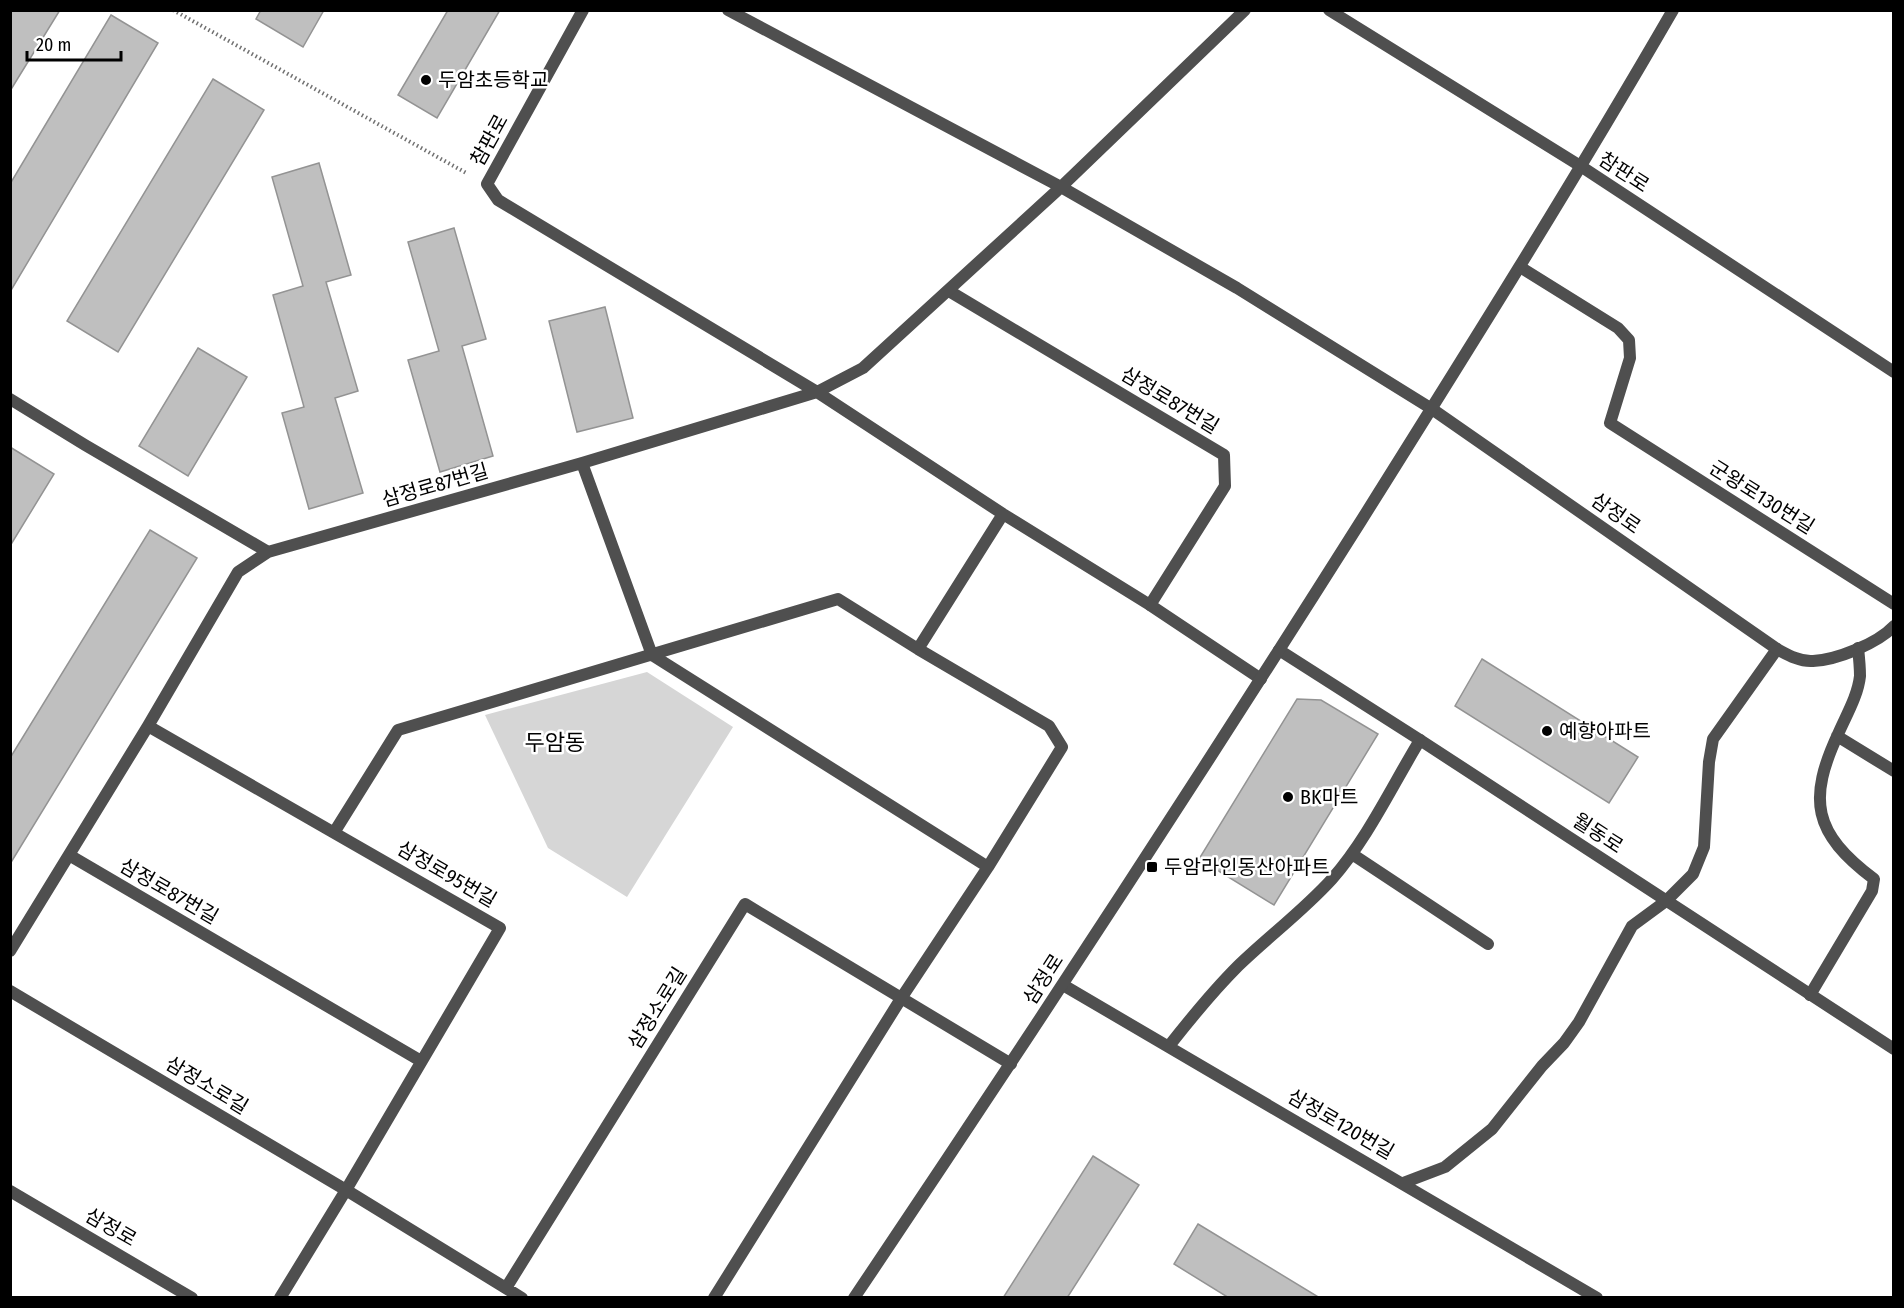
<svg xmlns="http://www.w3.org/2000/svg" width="1904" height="1308" font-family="'Fira Sans Condensed','Noto Sans KR',sans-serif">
  <rect width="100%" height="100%" fill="#fff"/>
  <path fill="#d6d6d6" d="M647,672L733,727L627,897L548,848L485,715Z"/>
  <path fill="#bfbfbf" stroke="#939393" stroke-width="1.5" d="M10,10H60L10,91Z
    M261,10H324L303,47L256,19Z
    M448,10H500L437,118L398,95Z
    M111,15L158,43L10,292V184Z
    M213,79L264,110L118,352L67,321Z
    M319,163L351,275L326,282L358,391L335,398L363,493L309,509L282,413L304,407L273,295L303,286L272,177Z
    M454,228L486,339L462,346L493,456L440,472L408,360L439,351L408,242Z
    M605,307L633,418L577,432L549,321Z
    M198,348L247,377L188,476L139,446Z
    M10,447L54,474L10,546Z
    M150,530L197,558L10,864V758Z
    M1482,659L1638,757L1609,803L1455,706Z
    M1297,699L1321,700L1378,734L1274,905L1199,859Z
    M1093,1156L1139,1185L1067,1298H1003Z
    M1198,1224L1320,1298H1229L1174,1264Z"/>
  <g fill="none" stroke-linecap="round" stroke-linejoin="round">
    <path stroke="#717171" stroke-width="4" stroke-dasharray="1.5 3" stroke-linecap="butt" d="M173,10L468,174"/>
    <path stroke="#4f4f4f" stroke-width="12" d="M1520,267L1618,328L1629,340L1630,358L1610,423L1894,604
      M949,291L1224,455L1225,486L1150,605
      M1837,736L1894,771
      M1352,854L1488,944
      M1063,985L1597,1298
      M1810,995L1872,891L1874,879C1813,833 1807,800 1839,732C1847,714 1858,695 1860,676C1860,667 1859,657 1858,648
      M1169,1046C1191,1018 1213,991 1238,966C1269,936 1303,911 1332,879C1368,838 1392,786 1420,740
      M1403,1183L1445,1167L1492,1129L1542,1066L1564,1043L1579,1022L1632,926L1666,901L1693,874L1704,847L1709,762L1713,739L1777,649"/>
    <path stroke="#4f4f4f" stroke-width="12" d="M583,10L487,184L498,200L817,392L1003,514L1150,605L1261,679
      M728,10L1061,187L1237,288L1432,409L1777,649C1788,655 1800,662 1813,661C1836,660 1877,644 1894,626
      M1329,10L1582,167L1894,372
      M10,399L85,445L268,552
      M582,463L652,655L988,867
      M918,649L1003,514
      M1279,650L1420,740L1894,1049
      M148,726L500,928L346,1190L280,1298
      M335,831L398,730L838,599L918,649L1049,726L1062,747L988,867L902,997L714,1298
      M69,855L421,1061
      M10,951L148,726L238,572L268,552L582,463L817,392L863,368L1061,187L1245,10
      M10,991L346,1190L522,1298
      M506,1288L745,904L1011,1064"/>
    <path stroke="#4f4f4f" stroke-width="12" d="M10,1191L192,1298
      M854,1298C1027,1041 1196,782 1361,521C1467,352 1573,183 1673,10"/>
  </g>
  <g fill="#000" stroke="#fff" stroke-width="2">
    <circle cx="426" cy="80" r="6"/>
    <circle cx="1547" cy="731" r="6"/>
    <circle cx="1288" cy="797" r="6"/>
    <rect x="1146" y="861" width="12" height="12" rx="3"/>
  </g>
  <g text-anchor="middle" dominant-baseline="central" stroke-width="5" stroke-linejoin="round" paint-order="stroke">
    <g font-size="20" fill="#000" stroke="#fff" text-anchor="start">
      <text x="438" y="80">두암초등학교</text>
      <text x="1559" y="731">예향아파트</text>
      <text x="1300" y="797">BK마트</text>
      <text x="1164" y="867">두암라인동산아파트</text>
    </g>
    <g font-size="20" fill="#000" stroke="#fff">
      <text transform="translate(489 140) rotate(-61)">참판로</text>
      <text transform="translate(1624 172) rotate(33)">참판로</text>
      <text transform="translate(1170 400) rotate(31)">삼정로87번길</text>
      <text transform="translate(435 485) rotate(-16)">삼정로87번길</text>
      <text transform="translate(1762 497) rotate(32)">군왕로130번길</text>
      <text transform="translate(1616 513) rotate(35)">삼정로</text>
      <text transform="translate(1598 833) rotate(33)">월동로</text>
      <text transform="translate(447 874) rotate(30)">삼정로95번길</text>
      <text transform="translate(169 891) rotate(30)">삼정로87번길</text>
      <text transform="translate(1043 979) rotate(-57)">삼정로</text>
      <text transform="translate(657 1008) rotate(-58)">삼정소로길</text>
      <text transform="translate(207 1085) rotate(31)">삼정소로길</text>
      <text transform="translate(1341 1124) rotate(30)">삼정로120번길</text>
      <text transform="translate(111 1227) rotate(30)">삼정로</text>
    </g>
    <g font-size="22" fill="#000" stroke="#fff">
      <text x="555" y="742">두암동</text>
    </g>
  </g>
  <rect width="1904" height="1308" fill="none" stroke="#000000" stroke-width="24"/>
  <path d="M27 51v9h94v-9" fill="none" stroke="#000000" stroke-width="3"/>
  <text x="36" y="51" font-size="18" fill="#000000" stroke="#ffffff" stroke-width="4.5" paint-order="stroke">20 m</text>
</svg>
